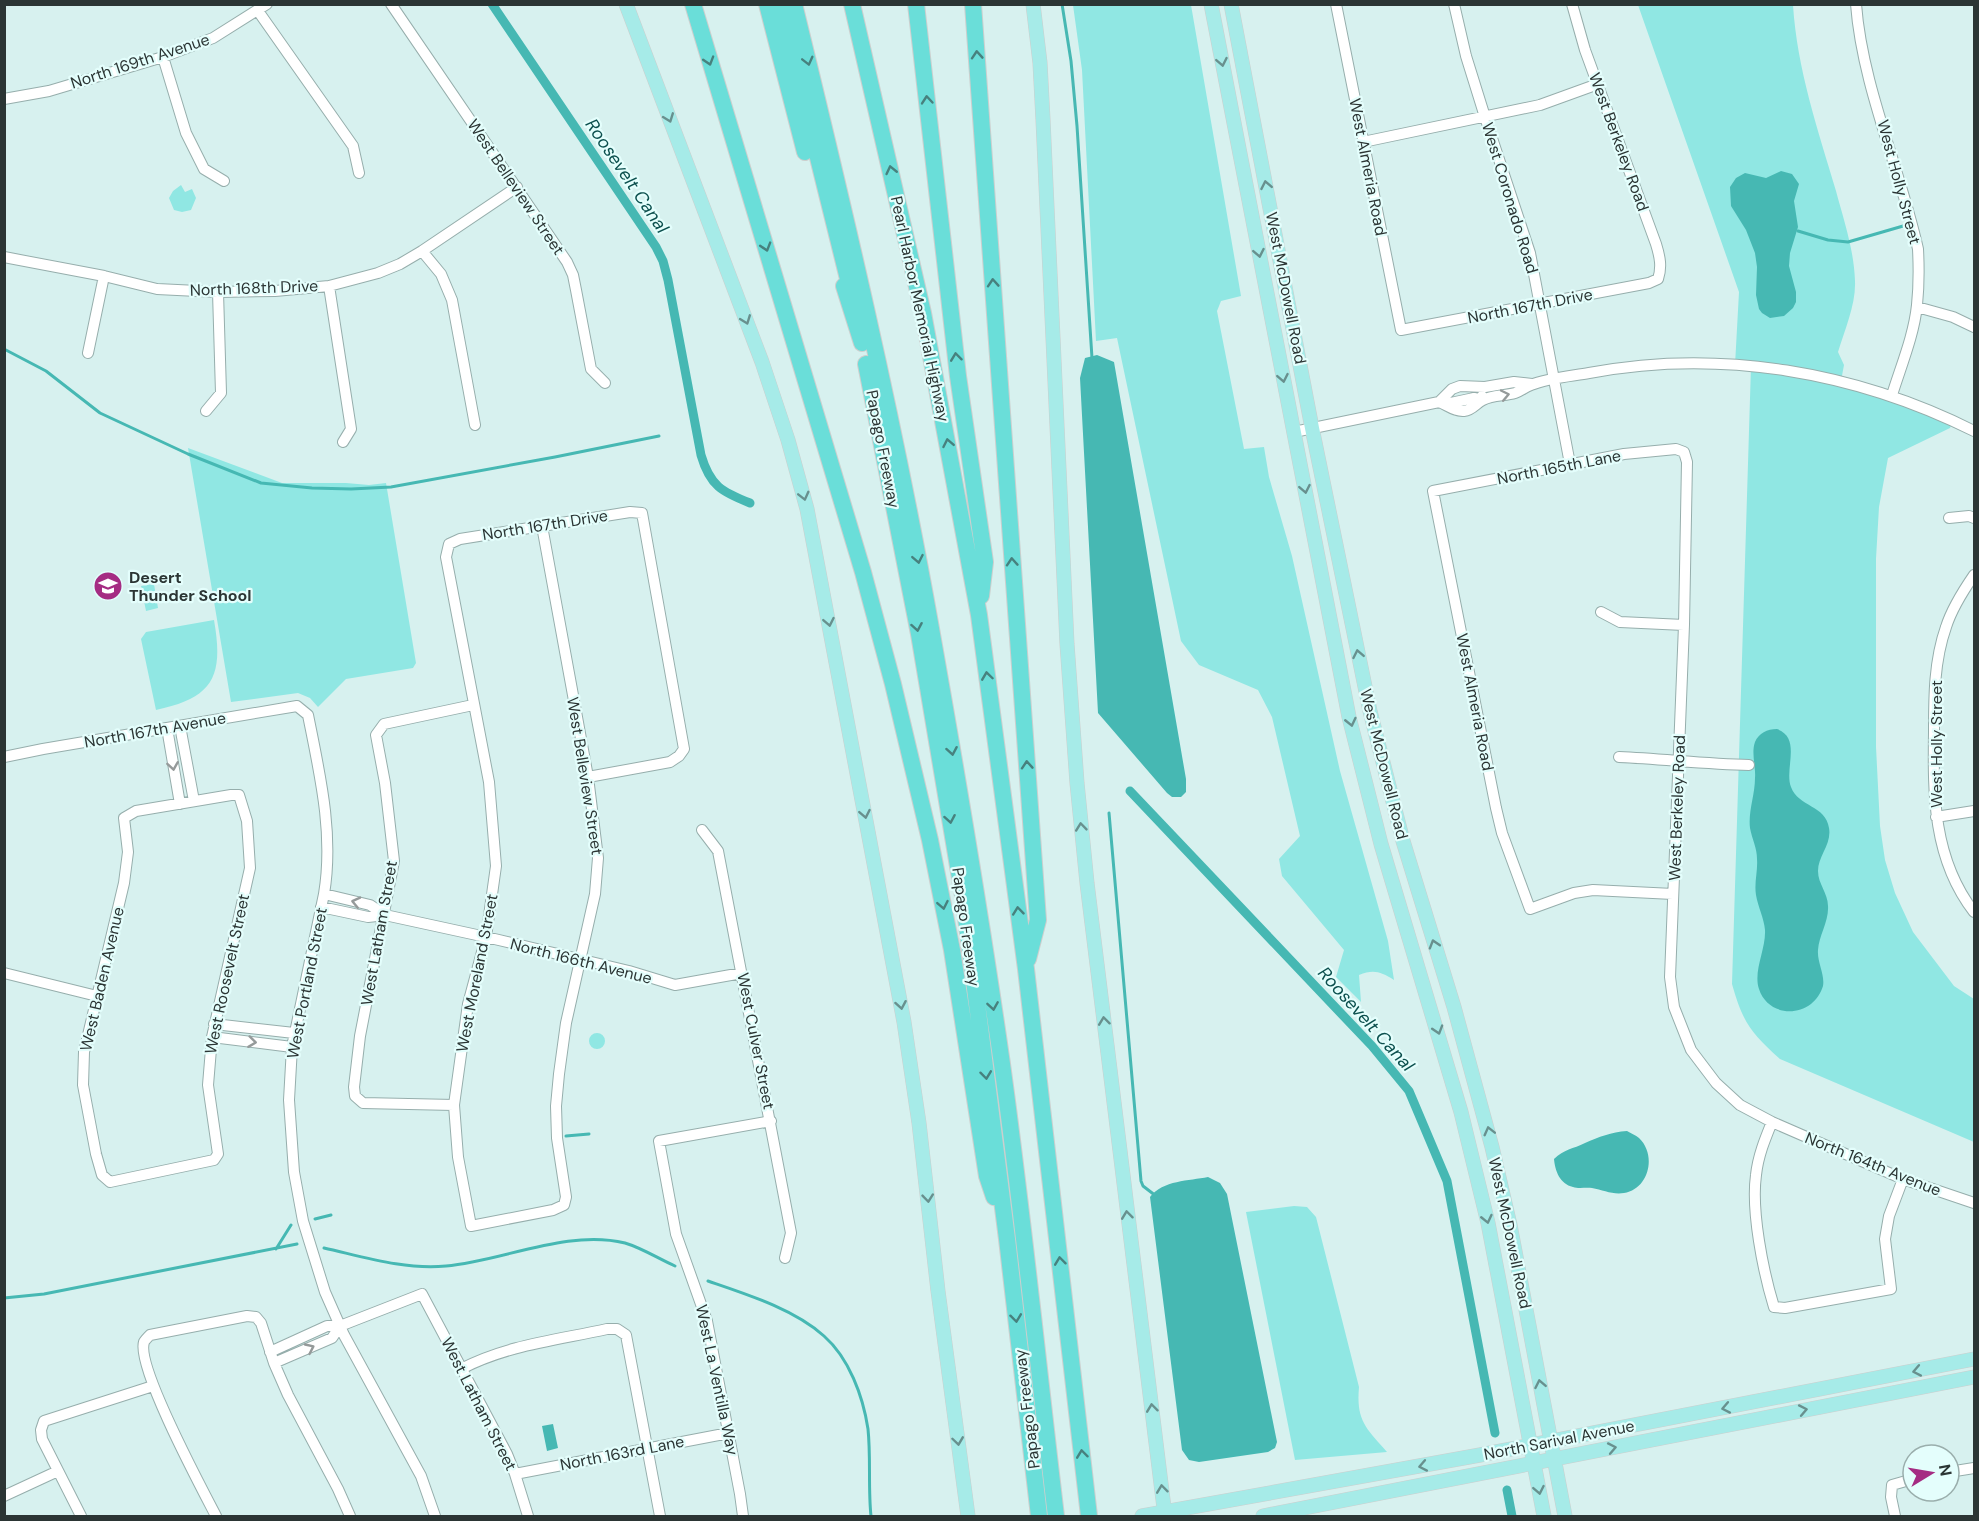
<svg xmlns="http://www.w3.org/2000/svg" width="1979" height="1521" font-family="'DM Sans',sans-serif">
  <rect width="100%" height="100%" fill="#d7f1ef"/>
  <path fill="#90e7e3" d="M1073,5H1191L1241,296L1221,301L1217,311L1244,449L1264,447L1269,477L1292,556L1340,771L1388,941L1394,980C1381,972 1374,969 1359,975L1361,1002L1336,977L1344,950L1282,876L1279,859L1300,836L1272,717L1258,690L1199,665L1181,641L1117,338L1096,341L1082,70Z
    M1638,5H1793C1797,69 1818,130 1836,191C1844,221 1854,250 1855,281C1856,304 1845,329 1838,352L1844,365L1841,381L1953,420L1950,428L1888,458L1879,507L1876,559V747L1880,826L1885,860L1895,893L1913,932L1954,986L1974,999V1142L1780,1059C1751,1033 1743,1023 1732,984L1751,366L1735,365L1739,292Z
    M181,185L185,192L192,189L196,198L191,210L182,212L174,210L169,198L173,191Z
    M188,448L282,483H346L369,485L386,483L416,663L413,668L346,679L318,707L310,698L298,693L231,702Z
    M154,584L158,608L146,611L141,586Z
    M214,620C224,677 213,698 156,710L141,639L146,632Z
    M589 1041a8 8 0 1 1 16 0a8 8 0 1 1-16 0Z
    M1294,1206L1307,1207L1316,1217L1359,1387C1356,1421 1366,1428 1387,1452L1295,1460L1246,1212Z"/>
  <path fill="#46b8b3" d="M1781,171L1792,174L1799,184L1794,201L1798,227L1790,253L1789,266L1796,292V302L1793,308L1784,316L1770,318L1762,313L1759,309L1756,295L1757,267L1755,253L1746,230L1731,206L1730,187L1736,178L1745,173L1766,178Z
    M1097,355L1114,362L1186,779V792L1181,797H1172L1167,793L1098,713L1080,378L1085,358Z
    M1777,729C1802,738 1784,769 1791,787C1798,807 1826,805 1829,828C1832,844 1818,856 1818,871C1818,884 1828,893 1828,906C1829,921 1819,935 1818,950C1817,962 1825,974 1823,986C1821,993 1816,1000 1811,1004C1792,1018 1766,1011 1759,989C1753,971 1766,949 1765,930C1764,918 1758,907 1756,895C1754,883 1758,871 1757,859C1757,848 1752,839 1750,828C1748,811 1755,795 1755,778C1756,767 1751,753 1755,742C1759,733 1767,729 1777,729Z
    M1627,1131C1630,1133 1636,1135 1639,1138C1657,1155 1649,1189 1624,1193C1613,1195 1603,1190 1592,1188C1586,1187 1579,1189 1573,1187C1560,1184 1555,1171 1554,1159C1564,1149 1573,1149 1585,1143C1599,1137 1611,1132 1627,1131Z
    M1208,1177L1220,1183L1227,1194L1277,1442L1275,1448L1268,1452L1199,1462L1189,1460L1182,1450L1150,1197C1163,1180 1189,1181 1208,1177Z
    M553,1424L558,1448L547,1451L542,1426Z"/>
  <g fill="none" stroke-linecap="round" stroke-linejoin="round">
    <path stroke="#46b8b3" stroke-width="3" d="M1062,4L1071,61L1077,126L1092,358
      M1798,231L1828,240L1848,242L1910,224
      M4,349L46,371L100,413L188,454L261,483L312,488L351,489L391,487L555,457L659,436
      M1109,813L1141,1181L1143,1186L1156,1196
      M566,1136L589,1134
      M315,1219L331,1215
      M324,1248C364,1257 405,1270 446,1266C503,1261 567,1229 625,1243C642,1248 659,1259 675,1266
      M276,1249L291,1225
      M708,1281C746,1294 794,1309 824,1336C849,1358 863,1396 868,1429C871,1458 868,1488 871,1516
      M4,1298L44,1294L297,1244"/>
    <path stroke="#46b8b3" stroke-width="9" d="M492,4L656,247L663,261L668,280L701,455C710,486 722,492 750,503
      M1130,791L1372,1046L1409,1091L1447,1181L1495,1433
      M1507,1490L1512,1516"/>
    <g stroke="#96aeac" stroke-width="12">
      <path id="minor" d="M391,4L567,262L573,275L576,290L591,369L605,383
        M1336,4L1401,330L1649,283L1658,279C1662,267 1660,257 1656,244L1585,50L1572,4
        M1454,4L1466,56L1485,117L1530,253L1570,464
        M1856,4C1862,85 1900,169 1918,249C1919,268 1919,286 1917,305C1914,335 1901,366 1892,395
        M258,11L353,146L359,173
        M163,57L186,133L204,169L224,181
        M4,99L49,91L163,57L213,38L267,4
        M1363,142L1540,105L1598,84
        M422,251L441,274L452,300L475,425
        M4,257L104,276L157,289L218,292L275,291L329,286L378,273L400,264L422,251L517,187
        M329,286L351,429L343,442
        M1917,307L1953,317L1974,327
        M88,353L104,276
        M1439,402L1452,389L1460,386L1485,387L1514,382L1532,384
        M1446,404L1474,398L1483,400L1482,396
        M206,411L221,393L218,292
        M1294,432L1439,402C1447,405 1455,412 1464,411C1473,410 1476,403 1483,400C1492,395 1505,396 1515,393C1521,391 1525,387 1531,385C1547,378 1572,376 1589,373C1720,348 1856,372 1974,431
        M1949,518L1969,516L1974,518
        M542,526L588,777L598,858L595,894L566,1023L559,1074L556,1106L557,1138L566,1197L564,1205L553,1210L471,1226L458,1157L454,1105L468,1004L486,937L496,866L489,782L446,557L449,544L460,539L630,512L642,513L684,749L679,756L670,762L588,777
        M1974,575C1963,591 1952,608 1946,627C1934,661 1934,697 1934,732C1933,795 1933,859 1974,912
        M1601,612L1620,622L1684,625
        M180,726L194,801
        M167,728L180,804
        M4,757L43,749L297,706L308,715C320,775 334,834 324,894L292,1047L289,1100L294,1172L303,1221L325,1292L344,1335L421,1476L435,1516
        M1619,757C1663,759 1706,764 1749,765
        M231,795H239L247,821L250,868L212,1037L208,1085L218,1154L214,1160L110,1182L102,1175L96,1154L83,1085L84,1052L124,883L128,852L124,818L136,811Z
        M1936,817L1974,811
        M702,830L718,851L791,1233L785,1258
        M324,894L370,905L385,915
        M1673,894L1593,890L1574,893L1530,909L1502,833L1496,808L1433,491L1624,454L1676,449L1684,452L1687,462L1684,625L1670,977L1674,1007L1691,1050L1716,1083L1740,1105L1772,1122L1903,1179L1974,1203
        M321,907L368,917L385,915L486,937L629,971L675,985L742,973
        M4,973L97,996
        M214,1024L294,1033
        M212,1037L292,1047
        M454,1105L363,1103L355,1096L354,1087L360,1036L394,861L385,783L376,735L384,724L473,705
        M1772,1122C1765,1139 1758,1156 1756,1175C1751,1211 1763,1271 1774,1307L1785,1308L1891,1289L1885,1239L1889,1216L1903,1179
        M270,1352L327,1326H340L422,1294L507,1454L515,1474L528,1516
        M274,1363L332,1338L340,1326
        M461,1369C507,1345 557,1340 607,1329H617L626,1335L660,1516
        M1949,1472L1974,1468
        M515,1474L729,1433
        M4,1496L58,1471
        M81,1516L42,1439L41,1430L44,1421L153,1386
        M216,1516C202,1489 136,1366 144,1342C145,1340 148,1337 150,1335L247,1316L256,1317L261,1323L274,1363L288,1395L338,1489L350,1516
        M743,1516L740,1494L707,1321L676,1234L659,1141L771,1121
        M1895,1516L1891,1497L1892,1485L1913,1479"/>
    </g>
    <g stroke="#cccfce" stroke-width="15">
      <path id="major" d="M626,4L762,362L788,440L807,509L904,1022L919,1123L938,1291L968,1516
        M1033,4L1040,63L1043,120L1067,644L1077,783L1087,883L1165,1516
        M1211,4L1349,717L1381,844L1461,1112L1488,1223L1544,1516
        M1231,4L1312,428L1370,711L1403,841L1454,1007L1492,1147L1510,1225L1565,1516
        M1142,1516L1480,1455L1974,1359
        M1263,1516L1974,1377"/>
    </g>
    <g stroke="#cccfce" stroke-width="18">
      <path id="highway" d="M693,4L863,572L893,684L930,840L952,950L987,1176L994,1197
        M767,4L805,152
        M780,4L852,295
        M794,4C844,209 893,415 930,623C956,769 981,917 1002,1064C1023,1215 1038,1366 1056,1516
        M852,4L923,313L979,615L1026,969L1089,1516
        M916,4L958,376L985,562L981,596
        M973,4L1038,920L1028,959
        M844,286L862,343
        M866,364L919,634L964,902L1007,1239L1039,1516"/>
    </g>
    <use href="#minor" stroke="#fff" stroke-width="10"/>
    <use href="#major" stroke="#a6ebe8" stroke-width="14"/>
    <use href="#highway" stroke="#6aded9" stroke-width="16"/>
  </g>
  <defs><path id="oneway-chevron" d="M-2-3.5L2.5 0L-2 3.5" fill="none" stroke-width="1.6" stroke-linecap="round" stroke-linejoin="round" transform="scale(1.5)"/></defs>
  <g stroke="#47817e">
    <use href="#oneway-chevron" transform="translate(977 55) rotate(-94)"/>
    <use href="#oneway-chevron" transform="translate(709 61) rotate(73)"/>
    <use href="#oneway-chevron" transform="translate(808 61) rotate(76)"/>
    <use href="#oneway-chevron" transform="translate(927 100) rotate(-95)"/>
    <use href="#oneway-chevron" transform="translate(891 170) rotate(-103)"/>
    <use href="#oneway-chevron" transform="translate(766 247) rotate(73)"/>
    <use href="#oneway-chevron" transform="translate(993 283) rotate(-94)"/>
    <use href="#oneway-chevron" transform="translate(956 357) rotate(-97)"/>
    <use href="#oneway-chevron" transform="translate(948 443) rotate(-101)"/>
    <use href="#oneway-chevron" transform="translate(918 559) rotate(79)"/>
    <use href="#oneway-chevron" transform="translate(1012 562) rotate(-94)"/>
    <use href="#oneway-chevron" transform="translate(917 627) rotate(80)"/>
    <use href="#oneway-chevron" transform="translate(987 676) rotate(-98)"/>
    <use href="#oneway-chevron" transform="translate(952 751) rotate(80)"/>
    <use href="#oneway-chevron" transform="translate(1027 765) rotate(-94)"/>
    <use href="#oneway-chevron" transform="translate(950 819) rotate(80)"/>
    <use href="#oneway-chevron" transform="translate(943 905) rotate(79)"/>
    <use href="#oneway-chevron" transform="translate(1018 911) rotate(-96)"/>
    <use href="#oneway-chevron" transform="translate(993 1006) rotate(81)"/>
    <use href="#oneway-chevron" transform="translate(986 1075) rotate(83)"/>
    <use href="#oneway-chevron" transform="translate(1060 1261) rotate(-97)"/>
    <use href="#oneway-chevron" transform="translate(1016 1318) rotate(83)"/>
    <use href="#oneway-chevron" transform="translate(1082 1454) rotate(-97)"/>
  </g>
  <g stroke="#68908e">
    <use href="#oneway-chevron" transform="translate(1222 62) rotate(79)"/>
    <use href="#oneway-chevron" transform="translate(669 118) rotate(69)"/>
    <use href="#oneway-chevron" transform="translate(1266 185) rotate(-101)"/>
    <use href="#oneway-chevron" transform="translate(1259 253) rotate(79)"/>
    <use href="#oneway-chevron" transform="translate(746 320) rotate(69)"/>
    <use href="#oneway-chevron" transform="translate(1283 378) rotate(79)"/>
    <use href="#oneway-chevron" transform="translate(1305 489) rotate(79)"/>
    <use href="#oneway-chevron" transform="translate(804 496) rotate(76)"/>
    <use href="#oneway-chevron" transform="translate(829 622) rotate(79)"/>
    <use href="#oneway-chevron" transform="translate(1358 654) rotate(-101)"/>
    <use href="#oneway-chevron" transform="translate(1351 722) rotate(77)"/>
    <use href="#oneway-chevron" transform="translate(865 814) rotate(79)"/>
    <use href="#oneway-chevron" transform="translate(1081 827) rotate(-96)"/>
    <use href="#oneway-chevron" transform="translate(1434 944) rotate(-107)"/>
    <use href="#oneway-chevron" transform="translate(901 1005) rotate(80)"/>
    <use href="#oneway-chevron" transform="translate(1104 1021) rotate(-97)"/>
    <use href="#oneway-chevron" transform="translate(1438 1030) rotate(73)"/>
    <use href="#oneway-chevron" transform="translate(1489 1131) rotate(-104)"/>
    <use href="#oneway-chevron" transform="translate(928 1198) rotate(84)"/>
    <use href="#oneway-chevron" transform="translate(1127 1215) rotate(-97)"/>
    <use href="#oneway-chevron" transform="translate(1487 1219) rotate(77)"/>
    <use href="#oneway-chevron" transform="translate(1917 1371) rotate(169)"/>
    <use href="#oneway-chevron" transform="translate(1540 1384) rotate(-101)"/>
    <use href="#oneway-chevron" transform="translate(1152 1408) rotate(-97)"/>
    <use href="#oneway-chevron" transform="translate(1726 1408) rotate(169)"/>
    <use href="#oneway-chevron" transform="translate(1803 1410) rotate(-11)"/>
    <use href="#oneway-chevron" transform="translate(958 1441) rotate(82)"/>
    <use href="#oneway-chevron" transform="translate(1612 1448) rotate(-11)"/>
    <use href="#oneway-chevron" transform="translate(1423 1466) rotate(169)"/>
    <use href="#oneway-chevron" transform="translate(1162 1489) rotate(-97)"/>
    <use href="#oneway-chevron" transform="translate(1539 1490) rotate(79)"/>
  </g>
  <g stroke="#959a9a">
    <use href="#oneway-chevron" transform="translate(1505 395) rotate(-12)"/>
    <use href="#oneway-chevron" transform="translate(173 766) rotate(81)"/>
    <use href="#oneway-chevron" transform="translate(356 902) rotate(-167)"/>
    <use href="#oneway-chevron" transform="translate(252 1042) rotate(7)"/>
    <use href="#oneway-chevron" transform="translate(310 1348) rotate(-25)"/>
  </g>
  <defs>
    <g id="school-disc" transform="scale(1.5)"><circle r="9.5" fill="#a52c83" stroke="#e4fefc"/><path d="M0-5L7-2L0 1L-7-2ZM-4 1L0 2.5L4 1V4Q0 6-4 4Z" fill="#fff"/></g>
  </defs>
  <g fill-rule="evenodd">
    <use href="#school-disc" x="108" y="586"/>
  </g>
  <g text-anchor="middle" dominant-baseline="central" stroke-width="4.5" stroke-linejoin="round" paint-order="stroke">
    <g font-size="16" fill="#2b3534" stroke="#e4fefc">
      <text transform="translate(140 61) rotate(-18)">North 169th Avenue</text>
      <text transform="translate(1619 142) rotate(70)">West Berkeley Road</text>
      <text transform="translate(1368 167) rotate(79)">West Almeria Road</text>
      <text transform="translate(1899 182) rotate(75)">West Holly Street</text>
      <text transform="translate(516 187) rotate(56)">West Belleview Street</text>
      <text transform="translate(1510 198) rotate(73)">West Coronado Road</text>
      <text transform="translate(254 288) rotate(-2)">North 168th Drive</text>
      <text transform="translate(1286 288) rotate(79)">West McDowell Road</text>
      <text transform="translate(1530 306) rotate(-11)">North 167th Drive</text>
      <text transform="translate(920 309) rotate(78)">Pearl Harbor Memorial Highway</text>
      <text transform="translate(883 449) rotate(79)">Papago Freeway</text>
      <text transform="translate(1559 467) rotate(-11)">North 165th Lane</text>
      <text transform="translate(545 525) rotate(-9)">North 167th Drive</text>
      <text transform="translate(1475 702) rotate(79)">West Almeria Road</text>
      <text transform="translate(155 730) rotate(-10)">North 167th Avenue</text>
      <text transform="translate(1936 744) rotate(-90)">West Holly Street</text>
      <text transform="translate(1384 764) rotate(76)">West McDowell Road</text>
      <text transform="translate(585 776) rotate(81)">West Belleview Street</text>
      <text transform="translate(1677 808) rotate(-88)">West Berkeley Road</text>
      <text transform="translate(966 927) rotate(82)">Papago Freeway</text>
      <text transform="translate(379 933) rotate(-80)">West Latham Street</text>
      <text transform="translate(581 961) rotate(14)">North 166th Avenue</text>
      <text transform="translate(477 973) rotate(-79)">West Moreland Street</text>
      <text transform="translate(227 974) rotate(-78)">West Roosevelt Street</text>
      <text transform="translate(102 979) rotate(-77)">West Baden Avenue</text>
      <text transform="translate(307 983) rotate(-79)">West Portland Street</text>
      <text transform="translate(756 1041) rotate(79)">West Culver Street</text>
      <text transform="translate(1873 1164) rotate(22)">North 164th Avenue</text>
      <text transform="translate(1510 1233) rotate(78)">West McDowell Road</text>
      <text transform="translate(717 1380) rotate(78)">West La Ventilla Way</text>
      <text transform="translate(479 1404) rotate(63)">West Latham Street</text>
      <text transform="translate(1027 1409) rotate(-97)">Papago Freeway</text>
      <text transform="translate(1559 1440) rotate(-11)">North Sarival Avenue</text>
      <text transform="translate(622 1453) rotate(-11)">North 163rd Lane</text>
    </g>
    <g font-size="16" font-weight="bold" fill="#2b3534" stroke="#e4fefc" text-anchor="start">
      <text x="129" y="577">Desert<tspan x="129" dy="18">Thunder School</tspan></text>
    </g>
    <g font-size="18" font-style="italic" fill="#0c504e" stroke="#e4fefc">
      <text transform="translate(627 176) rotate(56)">Roosevelt Canal</text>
      <text transform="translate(1366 1019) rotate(48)">Roosevelt Canal</text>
    </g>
  </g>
  <rect width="1979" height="1521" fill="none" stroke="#2b3534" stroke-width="12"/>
  <g transform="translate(1931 1473) rotate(79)"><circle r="28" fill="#e4fefc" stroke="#9aaeac" stroke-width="1.5"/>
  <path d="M0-4.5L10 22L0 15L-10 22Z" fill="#a52c83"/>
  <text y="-9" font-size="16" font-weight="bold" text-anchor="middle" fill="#2b3534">N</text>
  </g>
</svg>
